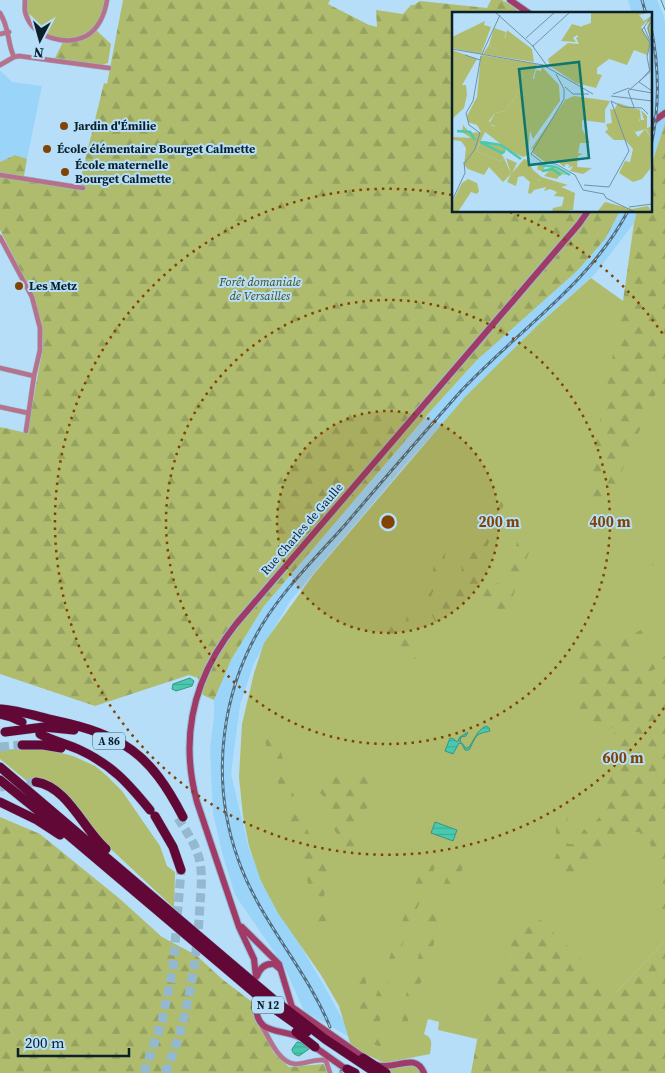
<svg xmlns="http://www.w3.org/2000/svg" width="665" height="1073" font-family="'Source Serif 4',serif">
  <defs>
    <pattern id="forest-firs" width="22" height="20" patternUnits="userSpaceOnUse" patternTransform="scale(1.25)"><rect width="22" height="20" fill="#afbc6e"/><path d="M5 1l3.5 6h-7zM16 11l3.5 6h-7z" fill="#95a15f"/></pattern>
    <pattern id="water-rules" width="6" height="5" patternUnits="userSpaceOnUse" patternTransform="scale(1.25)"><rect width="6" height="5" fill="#49c9ae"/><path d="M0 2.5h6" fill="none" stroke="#3fac96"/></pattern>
  </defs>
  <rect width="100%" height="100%" fill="#b6def8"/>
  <path fill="#9ad4f9" d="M628,0H657L663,14L665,23V123L651,166V14H632Z
    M0,70L12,82L42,86L27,159L15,155L0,162Z
    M620,211H637L634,223L595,274L541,322L471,392L404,466L290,601L254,663L240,705L231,774L249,849L265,886L326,989L353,1039L304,1011L284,966L235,895L223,856L213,813L210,749L214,717V700L203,695L212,672L231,660L264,606L428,414L476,361L577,271L616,219Z"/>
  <path fill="#afbc6e" d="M26,0H106C103,10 100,20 93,28C78,45 44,41 31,22C27,16 27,8 26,0Z
    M591,278L623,301L630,441L656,392L665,393V941L616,992L483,1027L477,1039L438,1030L439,1022L428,1019L424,1034C434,1038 431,1045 430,1054L384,1063L370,1056L363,1055L351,1046L339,1006L321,975L278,913L261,881L249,846L243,816L239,777L242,724L254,673L264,643L314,574L465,397L539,324Z
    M0,749L49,750L73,756L95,766L106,775L122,791L160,846L167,866L175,872L174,908L99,838L68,797L33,780L27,781L0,759Z
    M407,1065L416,1066L421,1073H389L384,1070Z"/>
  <path fill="url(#forest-firs)" d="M123,0H330L328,4L369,25L377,27L376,10L403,14L411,5H414L420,1L487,8L491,0H502L517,9L515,14H454V211H620L605,239L577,271L476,361L428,414L264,606L231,660L214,700L203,695L198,678L189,675L95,706L0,674V427L27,433L43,347L42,330L34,297L0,230V162L15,155L27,159L24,176L79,185L104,83L107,84Z
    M95,29L111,44L108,63L101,65L55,58L63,42L82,39Z
    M665,123V393H656L611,496L588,500L590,473L622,308L634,223L637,211H651V166Z
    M510,473L515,476L492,535L480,562C484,575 491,582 504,585L510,580C503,570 509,563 514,553C517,546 517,539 519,532L535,545L529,552L509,607L503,612L496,615L485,610L478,600L460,598L455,601L443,619L442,634L439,642L438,641L436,624L433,617L426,609L425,600H420L417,596L425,593C426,586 429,582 431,577C435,568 433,556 441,550H445L446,551C444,558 445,565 443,572C439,584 428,594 430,607L433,608L439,606L448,590L455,584L456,578L462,575L461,563L467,549L478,544L493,522L495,510Z
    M665,533C665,544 665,568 653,566C648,559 653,558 656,552C660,543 657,541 665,533Z
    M408,599L412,607L414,624L411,644L417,662L416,667C402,662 400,640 386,638C382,638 378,639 374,638L366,630L370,625L380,626L381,619L387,614H397L392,619V623L398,627L402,626L406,620L407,615L405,603Z
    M649,625L655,634L634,643C630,653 633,665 643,668L648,663L653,662L665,656V664L641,676L643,684L647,685L665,677V813L644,830H647L665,818V821L660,826L663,830L659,837L665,852V913L657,905L663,898V872L661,865L649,850L651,845L639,832H633L614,847L592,869L584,863L570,875L564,870L565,863L563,857H561L560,869L553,863L557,853L561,851L559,844L557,842C554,829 556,813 571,810L562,834V837L569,844H581L585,837L581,834L584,829L588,832L616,795L612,785L595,779V777L597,775L610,778L598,765L603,764L598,757L602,759L604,757L602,753L623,719L618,718L612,728L604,725H598L596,738L595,727L592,723H586L587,719L590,717L589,713L585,710L575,730L574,724L577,705L575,658L579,641L589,639L600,641L607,638L620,639L627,638Z
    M275,731C287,773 301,831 328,865L324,898L327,934L322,938C314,909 307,881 301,852C297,832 281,814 285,794L273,775L264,736Z
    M312,768C324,775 338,771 350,779L353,775L376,772L382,775L380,780L376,784L373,794L357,832L355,842L358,848L357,857L344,861L339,850L342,840C332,830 326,814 327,800L317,790L316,787L321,785L333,793C333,786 329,781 323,777H320L315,781L308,771Z
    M0,817L40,834L120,899L162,937L196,955L222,979L256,1005V1018L274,1053L289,1067L324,1064L327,1073H0Z
    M468,849L460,877L439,913L434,943L405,1030L402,1022L409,977L417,962L428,919L450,870Z
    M426,855L439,858L410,925L386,988L378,1031L389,1044L378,1046L369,1042L371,1029L361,1017L352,980L354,972L365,969L368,1006L372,1007Z
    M536,916L616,992L665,941V1073H471L477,1040L510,943Z"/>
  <path fill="url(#water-rules)" stroke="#379687" d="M190,678L194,681L192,686L176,691L172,689L173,684Z
    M486,726L489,728L490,731C488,732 485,732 482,733C474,735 473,744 469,750H465L462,744L459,743L453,754L445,751L450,738L454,739L457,742L460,737L468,732L466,736L461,737L460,741L466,748H468C474,741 476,731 486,726Z
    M435,822L457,830L453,841L431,833Z
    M297,1042H299L308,1047L309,1049L299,1056C295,1055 292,1053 292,1049Z"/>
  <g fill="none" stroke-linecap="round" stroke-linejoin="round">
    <path stroke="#379687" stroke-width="1" d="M661,0L665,10"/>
    <path stroke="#94b8cf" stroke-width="9" stroke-dasharray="9 4.5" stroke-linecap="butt" d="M0,747L22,745
      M0,787L36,782
      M144,1073L162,1021L173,969L181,870
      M165,1073C188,1021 197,961 200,904C201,889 203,873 199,858C195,843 186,831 178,818"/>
    <g stroke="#97bcd3" stroke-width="5.5">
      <path id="street" d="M25,0C25,5 24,11 26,15C34,38 66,46 86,36C99,29 105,13 107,0
        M0,13C10,29 7,43 14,57
        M0,34L9,32
        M0,65L14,57L19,56L109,68
        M0,175L83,188
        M0,237L32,297L40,328V350L34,376L26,431
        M0,368L34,376
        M0,407L28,413
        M262,1026C269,1038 279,1063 295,1064C305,1064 314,1059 323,1060L326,1061L330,1073"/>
    </g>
    <g stroke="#97bcd3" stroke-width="8">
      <path id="secondary" d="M510,0L530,14
        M651,123L665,113
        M242,927L279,964L292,1007L366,1059
        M257,976C260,968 265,963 274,964L280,969
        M256,977L254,959L239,927L197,802C179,736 194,677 236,624L579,224L588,211
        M256,1005C256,1036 280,1028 299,1037
        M312,1045L350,1072
        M377,1065C395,1071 415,1051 424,1073"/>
    </g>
    <g stroke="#97bcd3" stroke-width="10">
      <path id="highway" d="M0,709C18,710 36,716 53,720C123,735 150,753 183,817
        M0,714L11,717L22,722
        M5,732L44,727L74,730
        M40,734C53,741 67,744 80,750C112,765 128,783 150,810
        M22,745H43L61,748
        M0,767L273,999L325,1039L376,1073
        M0,780L67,834L269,1005L307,1032
        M36,782C68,787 83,829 106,849
        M0,802L37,820L60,835
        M155,816L173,847L181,870
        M296,1032L315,1047
        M363,1058L386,1073
        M347,1069L355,1073"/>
    </g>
    <use href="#street" stroke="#b7718b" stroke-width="4.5"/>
    <use href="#secondary" stroke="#a03a66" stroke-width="6"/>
    <use href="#highway" stroke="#610836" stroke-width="9"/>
    <g stroke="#526e80" stroke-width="3">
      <path id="rail" d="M642,0L646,14
        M651,27C659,66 660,106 651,146
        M330,1027C306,968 259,920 238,859C209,778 221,685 269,614C291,582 319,554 345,525C383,480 422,435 461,391C517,331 589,285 628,211
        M341,1071V1073"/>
    </g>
    <use href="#rail" stroke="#b6def8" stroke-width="1" stroke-dasharray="4" stroke-linecap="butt"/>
  </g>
  <circle cx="388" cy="522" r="111" fill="#814303" fill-opacity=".12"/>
  <g fill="none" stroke="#814303" stroke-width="2.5" stroke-dasharray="2.5 5">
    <circle cx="388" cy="522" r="111"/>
    <circle cx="388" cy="522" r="222"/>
    <path d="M664 708A333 333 0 1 1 452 195M510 212A333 333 0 0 1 664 336"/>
  </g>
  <g fill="#814303" stroke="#b6def8" stroke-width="2">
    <circle cx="64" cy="126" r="5"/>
    <circle cx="47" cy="149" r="5"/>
    <circle cx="65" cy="172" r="5"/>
    <circle cx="19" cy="286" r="5"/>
  </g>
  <g text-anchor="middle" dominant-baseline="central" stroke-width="4" stroke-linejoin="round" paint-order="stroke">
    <g fill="#b6def8" stroke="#3f5969" stroke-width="1">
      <rect x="93" y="732.5" width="32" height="17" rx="4"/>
      <rect x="252" y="996.5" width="32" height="17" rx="4"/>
    </g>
    <g font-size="11" font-weight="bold" fill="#0c202c">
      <text x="109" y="741">A 86</text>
      <text x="268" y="1005">N 12</text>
    </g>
    <g font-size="12" font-weight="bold" fill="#0c202c" stroke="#b6def8" text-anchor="start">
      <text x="74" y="126">Jardin d'Émilie</text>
      <text x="57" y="149">École élémentaire Bourget Calmette</text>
      <text x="75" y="165">École maternelle<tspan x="75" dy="14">Bourget Calmette</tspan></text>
      <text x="29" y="286">Les Metz</text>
    </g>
    <g font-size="12" font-style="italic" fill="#444b1b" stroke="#b6def8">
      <text x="260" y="282">Forêt domaniale<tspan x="260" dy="14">de Versailles</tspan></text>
    </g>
    <g font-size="12" fill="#0c202c" stroke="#b6def8">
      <text transform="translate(302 529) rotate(-49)">Rue Charles de Gaulle</text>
    </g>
  </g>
  <g transform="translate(452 12)">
    <rect width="200" height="200" fill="#b6def8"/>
    <path d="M120,12L134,16L133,30L137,37L125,23L121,26L124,30L109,29ZM90,55L107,73L108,89L81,127L76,113L74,117H51L37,112L43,101L53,99L64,84L65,73L72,63L82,67L84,58L89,59ZM189,98L195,104V116L200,114V127L194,117L183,120L181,117L188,108H192ZM33,129L50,133L54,138L49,141L52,146L48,149L24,139L29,130ZM54,146L65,151L60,161L72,147L76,148L81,158L96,170L85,167L79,182L76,181L78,170L71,164L66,165L64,174L55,170L59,162ZM87,151L93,155L91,159L101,155L115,163L109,162L105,167L92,164L97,159L91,160L85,157ZM16,167L25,171L27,179L25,182L19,180L6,200H0V191L10,171Z" fill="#afbc6e"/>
    <path d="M139,0H200L187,3L192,9L200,3V45L199,28L195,16L197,10L195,9L189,15L198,30L195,43L182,38L175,53L157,47L145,56V62L150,63L144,76L124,71L98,54L96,47L116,31L127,32L124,26L130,22V14L139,11ZM33,9L32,13L39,15L29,42L0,36V25ZM55,18L80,37L82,50L31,42L37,33L48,43L41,35L46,23L53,26ZM0,38L25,47L10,73H14L15,83L12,96L0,107ZM29,43L85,52L80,69L72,63L67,70L72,78L79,74L74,81L79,94L73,96L74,93L70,94L72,91L55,102L69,86L56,98L67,85L70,78L67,70L64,84L53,99L43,101L37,109L40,114L52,115L46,108L51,102L48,108L54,116L71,114L74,117L79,107L76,143L71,145L58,139L33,120L24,139L48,149L52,146L59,162L51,170L37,155L32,163L16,157L12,153L14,136L9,129L0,128L1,125L19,126L10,120L11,113L18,121L29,120L25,113L16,110L15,104L25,85ZM122,84L158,89L153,98V111L130,108V117L138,131H128L126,141L131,142L126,144L125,155L140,156L131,162L118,159L121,154L116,156L118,153L114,152L112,155L104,148L93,150L81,141V136L78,138L113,88ZM166,91L188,98L189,109L187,107V112L181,117L186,125L193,117L200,127L198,157L190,167L181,170L167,161L173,149L178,150L181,137L173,128H162L153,120L156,117L154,112L160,111L158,97L162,98ZM89,165L116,173L109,175L123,181L121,198L100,200L101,196L110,194L112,185L102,184L105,180L98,177L92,179L94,175L82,178L79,182L85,166L88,169ZM153,190L180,197L196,194L200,200H145Z" fill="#afbc6e"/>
    <path d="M42,16L54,20L48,43L37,33Z" fill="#afbc6e"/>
    <path fill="none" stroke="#49c9ae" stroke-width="2.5" d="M5,119L18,120L23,128M28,130L50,141L53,139M29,130L49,133L69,147M88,153L104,155L118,163M90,159L100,157L109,163"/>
    <path fill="none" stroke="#7292a6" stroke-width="1" d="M43,0L82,35M192,15L198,29V58L187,70L200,79M74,26L103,0M199,29L196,16L200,7M80,33L95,54M81,34L118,0M0,37L91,53L141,82M30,42L48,3M13,43L28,48M104,62L112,77V87L79,142L91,151L104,152L123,163L131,178M113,75L121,82H137M177,77L200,81M161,82L177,76M159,84L200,89M159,89L171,95L190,96L196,102M182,95L176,79L198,60L195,45L198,31L190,18L200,4M17,113L14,101L21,89L29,44M12,152L23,137L28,121L17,113M132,173L157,175L177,139L159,89M131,178L152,182L154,186L183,200M0,189L13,161L12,150M177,195L200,192"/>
    <path fill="#0f766e" fill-opacity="0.15" stroke="#0f766e" stroke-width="2.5" d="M127,50L137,146L77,153L67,57Z"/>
    <rect width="200" height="200" fill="none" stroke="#0c202c" stroke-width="2.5"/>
  </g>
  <circle cx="388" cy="522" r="8" fill="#814303" stroke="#b6def8" stroke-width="2.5"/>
  <g font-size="15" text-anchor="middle" font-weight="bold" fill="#814303" stroke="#b6def8" stroke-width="4" stroke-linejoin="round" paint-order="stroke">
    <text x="499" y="527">200 m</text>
    <text x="610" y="527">400 m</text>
    <text x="623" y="763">600 m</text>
  </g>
  <g transform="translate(40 40) rotate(186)" stroke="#b6def8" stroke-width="4" paint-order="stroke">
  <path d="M0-4L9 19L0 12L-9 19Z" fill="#0c202c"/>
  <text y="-8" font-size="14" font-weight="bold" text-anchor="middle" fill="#0c202c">N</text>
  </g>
  <path d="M18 1048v8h111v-8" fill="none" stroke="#0c202c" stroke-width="2.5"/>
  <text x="25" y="1048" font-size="15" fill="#0c202c" stroke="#b6def8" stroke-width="4" paint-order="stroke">200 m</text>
</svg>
